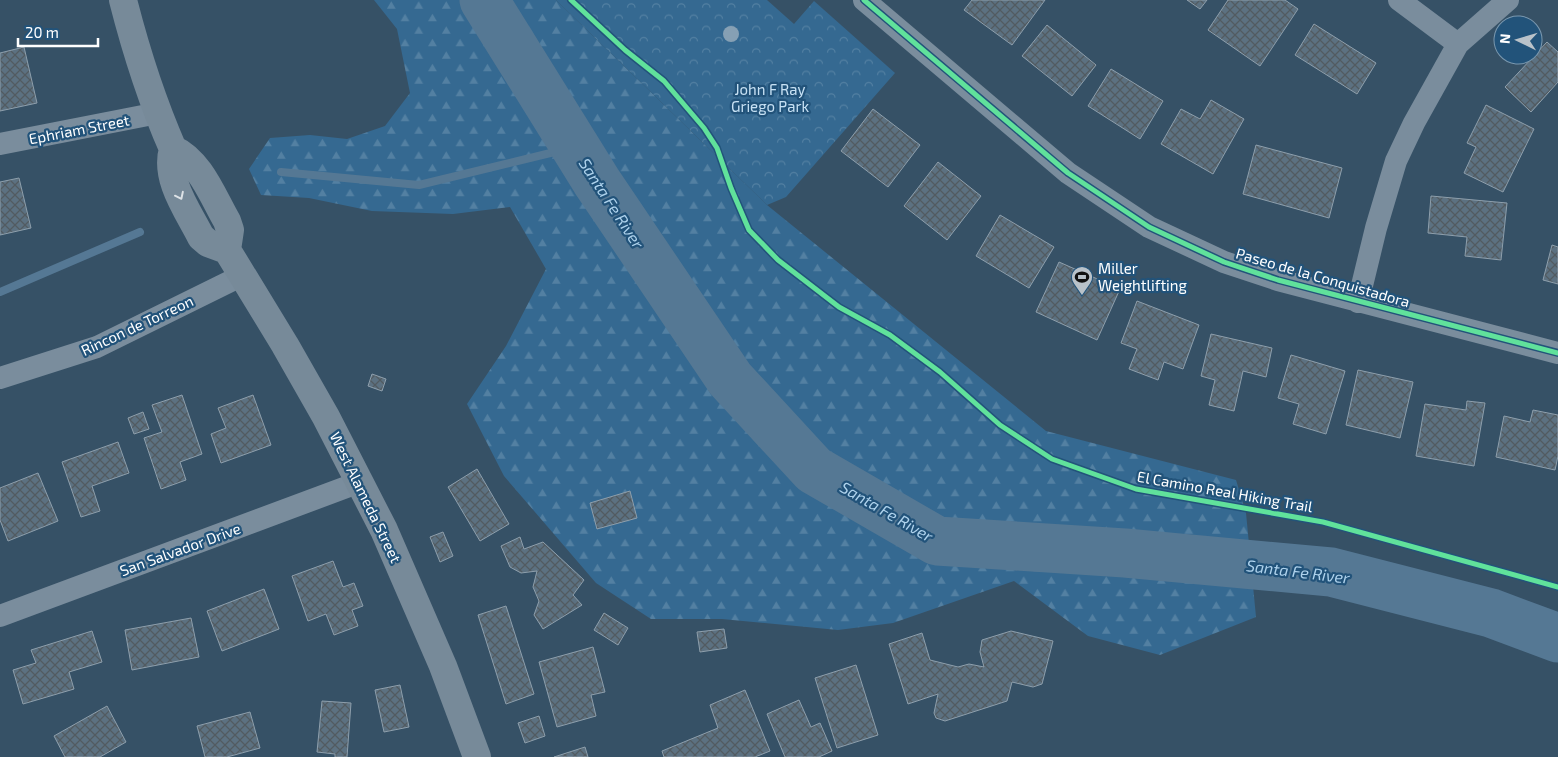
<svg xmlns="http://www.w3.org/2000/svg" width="1558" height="757" font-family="'Exo 2',sans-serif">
  <defs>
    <pattern id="forest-firs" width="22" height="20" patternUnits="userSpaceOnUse" patternTransform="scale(1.25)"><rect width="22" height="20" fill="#356991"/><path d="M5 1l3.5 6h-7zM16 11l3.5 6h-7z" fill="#5380a2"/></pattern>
    <pattern id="park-crowns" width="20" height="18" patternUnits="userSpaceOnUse" patternTransform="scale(1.25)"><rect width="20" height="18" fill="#356991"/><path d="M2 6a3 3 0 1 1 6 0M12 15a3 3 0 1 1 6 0" fill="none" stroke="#5380a2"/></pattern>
    <pattern id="building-cross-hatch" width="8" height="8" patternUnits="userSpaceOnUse" patternTransform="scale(1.25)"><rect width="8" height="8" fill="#5c7181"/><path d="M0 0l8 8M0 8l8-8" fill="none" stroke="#525b61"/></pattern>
  </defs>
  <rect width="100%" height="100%" fill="#365166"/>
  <path fill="url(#forest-firs)" d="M374,0H556L767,205L1046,431L1236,480L1246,513L1256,617L1160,655L1088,636L1014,581L893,623L838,630L722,619H651L596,583L504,476L467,404L506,346L546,269L510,207L453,214L372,211L309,198L261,195L249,169L270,138L310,135L347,139L385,126L410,93L397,29Z"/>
  <path fill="url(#park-crowns)" d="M556,0H767L794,24L814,1L895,73L786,197L767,205Z"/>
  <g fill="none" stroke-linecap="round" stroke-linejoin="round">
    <path stroke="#557894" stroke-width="8" d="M281,172L419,185L575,147
      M0,292L140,232"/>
    <path stroke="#557894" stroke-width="49" d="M484,0L597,182L730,379L814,470L937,541L1125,553L1331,572L1491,613L1558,638"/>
  </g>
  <path fill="url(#building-cross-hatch)" stroke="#8e9fac" d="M972,0H1045L1012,45L964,10Z
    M1187,0H1207L1200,9Z
    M1228,0H1285L1298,9L1260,66L1208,30Z
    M1314,24L1376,63L1357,94L1295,55Z
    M1047,25L1096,65L1072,96L1022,56Z
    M1547,42L1558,52V82L1531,112L1505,87Z
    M24,47L37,103L0,111V53Z
    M1111,69L1163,101L1140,139L1088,106Z
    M1211,100L1244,119L1213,174L1161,144L1181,109L1200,119Z
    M1486,105L1534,129L1503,192L1464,173L1476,147L1467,143Z
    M873,109L920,145L888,187L841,151Z
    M1256,145L1342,168L1329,218L1243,194Z
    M938,162L981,196L947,240L904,206Z
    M19,178L31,228L0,235V182Z
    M1431,196L1507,203L1501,260L1465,256L1467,237L1428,233Z
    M1000,215L1054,247L1029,288L976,256Z
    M1552,245L1558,247V284L1543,280Z
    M1059,262L1120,289L1097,340L1036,312Z
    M1137,301L1199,325L1183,369L1164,362L1158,380L1129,369L1137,349L1121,343Z
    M1211,334L1272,348L1266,377L1243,371L1234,411L1209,405L1215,380L1201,376Z
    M1291,355L1345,371L1326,434L1293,424L1299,404L1278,398Z
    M1358,370L1413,382L1400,438L1346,425Z
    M372,374L386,379L382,391L368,386Z
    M182,395L202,454L180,462L186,480L161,489L144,438L162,432L152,405Z
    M253,395L271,445L221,463L211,434L226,428L218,408Z
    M1467,401L1485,403L1474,466L1416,456L1425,404L1466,410Z
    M1533,410L1558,415V456L1555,470L1496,457L1504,416L1530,422Z
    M143,412L149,429L134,434L128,418Z
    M118,442L129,473L92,486L100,511L81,517L62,462Z
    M477,469L509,524L480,541L448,487Z
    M38,473L58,521L8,541L0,520V488Z
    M630,491L637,518L597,529L590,503Z
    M443,532L453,556L440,562L430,537Z
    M520,537L524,549L543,542L584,580L573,595L582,605L543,629L534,615L539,601L533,587L537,571L521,573L510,567L501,546Z
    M333,561L343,587L354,583L363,606L352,610L358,626L334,635L326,614L308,621L292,576Z
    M264,589L279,629L222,651L207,611Z
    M506,606L534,694L506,704L478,615Z
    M604,613L628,628L618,645L594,630Z
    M191,618L199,657L132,670L125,630Z
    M724,629L727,648L700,652L697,632Z
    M92,631L102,662L69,672L74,689L23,704L13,670L36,663L31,650Z
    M1011,631L1053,641L1042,684L1033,687L1012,682L1007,701L945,721L936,718L934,713L938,694L908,704L889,644L922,633L930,660L958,667L969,664L984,667L980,652L982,640Z
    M593,647L605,692L591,695L596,716L557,727L539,662Z
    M856,665L878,735L837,748L815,678Z
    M400,685L409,727L384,732L375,690Z
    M745,690L770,751L755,757H664L662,751L718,728L710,705Z
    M799,700L811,727L820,723L832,751L819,757H785L767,714Z
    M322,701L351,703L347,757H335V754L317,752Z
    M107,706L126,742L100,757H65L54,736Z
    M250,712L260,748L227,757H205L197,726Z
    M539,716L545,736L525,743L518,723Z
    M585,747L588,757H554Z"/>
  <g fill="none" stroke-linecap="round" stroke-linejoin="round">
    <path stroke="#7a8d9d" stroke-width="22" d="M864,0L1068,173L1149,227L1224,262L1278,280L1558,353
      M1399,0L1458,44
      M0,144L158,113
      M1358,302L1376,228L1396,161L1414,123L1458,44L1508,0
      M0,378L97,347L243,275
      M0,616L360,482"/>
    <path stroke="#778a99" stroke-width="28" d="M123,0C136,51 152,101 173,149C164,179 188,211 201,237L208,243L227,250
      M173,149C200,161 213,197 227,221L230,230L227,250L285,345L326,417L384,530L443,666L477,757"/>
    <g stroke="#22537a" stroke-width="8">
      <path id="cycleway" d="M571,0L625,50L664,81L704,128L717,148L731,188L749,230L778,260L839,307L890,335L940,372L1000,425L1052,459L1136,489L1323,522L1558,587
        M864,0L1068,173L1149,227L1224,262L1278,280L1558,353"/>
    </g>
    <use href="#cycleway" stroke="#60e19b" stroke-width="5"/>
  </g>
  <circle fill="#86a0b4" cx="731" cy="34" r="8"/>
  <defs><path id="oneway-chevron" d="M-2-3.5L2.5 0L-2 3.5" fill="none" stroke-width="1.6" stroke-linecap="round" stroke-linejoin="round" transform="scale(1.25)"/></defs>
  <use stroke="#dde2e6" href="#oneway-chevron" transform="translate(180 196) rotate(64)"/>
  <defs>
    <g id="stadium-pin" transform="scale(1.125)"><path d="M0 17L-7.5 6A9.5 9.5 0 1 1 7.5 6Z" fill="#b9c2c9" stroke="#22537a"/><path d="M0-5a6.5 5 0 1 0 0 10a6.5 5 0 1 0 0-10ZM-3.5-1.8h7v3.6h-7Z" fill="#111"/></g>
  </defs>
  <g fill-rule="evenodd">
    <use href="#stadium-pin" x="1082" y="277"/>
  </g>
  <g text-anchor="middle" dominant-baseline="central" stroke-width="4.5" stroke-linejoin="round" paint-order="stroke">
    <g font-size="15" fill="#c7e1f4" stroke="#22537a">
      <text x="770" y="89">John F Ray<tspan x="770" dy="17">Griego Park</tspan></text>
    </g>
    <g font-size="15" fill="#fff" stroke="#22537a">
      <text transform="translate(79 129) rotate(-11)">Ephriam Street</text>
      <text transform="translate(1323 277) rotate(16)">Paseo de la Conquistadora</text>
      <text transform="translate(137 325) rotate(-25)">Rincon de Torreon</text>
      <text transform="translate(1225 491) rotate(10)">El Camino Real Hiking Trail</text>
      <text transform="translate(366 497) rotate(64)">West Alameda Street</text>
      <text transform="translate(180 549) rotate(-20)">San Salvador Drive</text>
    </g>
    <g font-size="15" fill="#fff" stroke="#22537a" text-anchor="start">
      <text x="1098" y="268">Miller<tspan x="1098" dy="17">Weightlifting</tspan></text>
    </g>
    <g font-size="16" font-style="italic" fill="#afd3ed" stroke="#22537a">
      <text transform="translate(612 203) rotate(57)">Santa Fe River</text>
      <text transform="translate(887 511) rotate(30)">Santa Fe River</text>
      <text transform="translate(1298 571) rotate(7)">Santa Fe River</text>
    </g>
  </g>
  <g transform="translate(1518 40) rotate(275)"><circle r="24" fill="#22537a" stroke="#7a98af"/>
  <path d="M0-4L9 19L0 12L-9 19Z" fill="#b9c2c9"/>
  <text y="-8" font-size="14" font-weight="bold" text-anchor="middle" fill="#ffffff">N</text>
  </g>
  <path d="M18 38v8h80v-8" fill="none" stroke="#ffffff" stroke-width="2.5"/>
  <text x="25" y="38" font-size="15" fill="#ffffff" stroke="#22537a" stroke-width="4" paint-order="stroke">20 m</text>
</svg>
